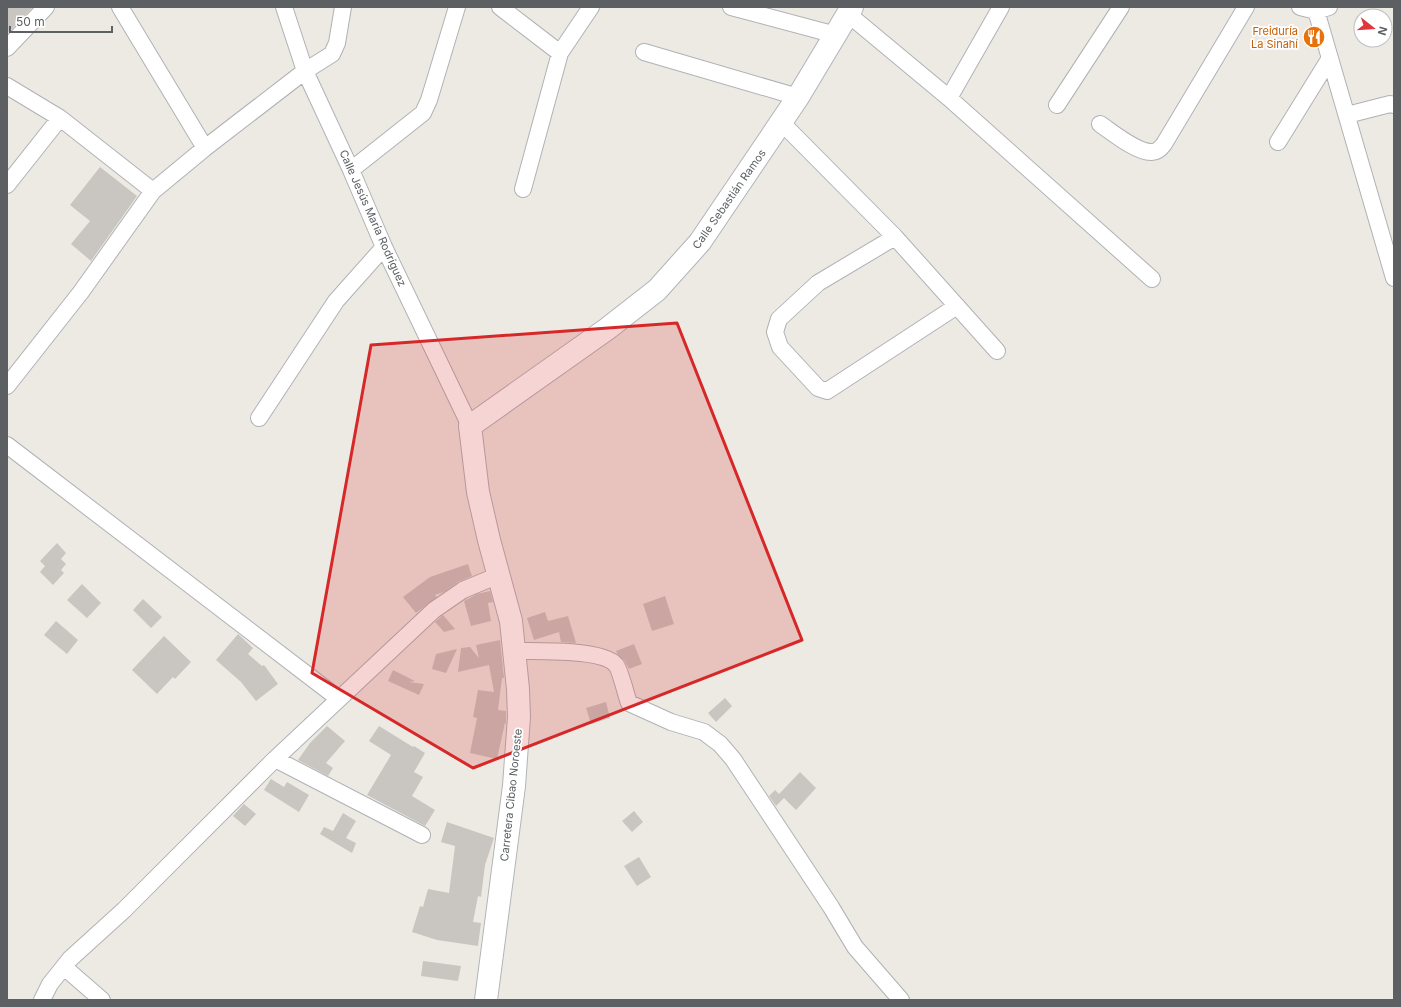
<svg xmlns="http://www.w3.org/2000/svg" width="1401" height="1007" font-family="Inter,sans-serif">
  <rect width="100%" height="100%" fill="#edeae4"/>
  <path fill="#c9c5c0" d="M7,7H33L7,34Z
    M100,167L137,196L91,261L71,244L90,221L70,205Z
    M57,543L66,553L61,559L66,564L61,570L64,573L53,585L40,572L45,566L40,561Z
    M468,564L472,576L458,582L444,592L435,595L437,597L416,613L403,597L430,577Z
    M82,584L101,603L87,618L67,600Z
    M490,591L493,602L488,603L491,621L471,626L464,601L477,594Z
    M665,596L674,624L652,631L643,604Z
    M143,599L162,617L151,628L133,610Z
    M545,612L548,621L568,616L576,643L561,642L559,632L534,640L527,618Z
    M443,615L455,629L444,632L435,622Z
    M56,621L78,640L67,654L44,635Z
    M238,634L253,648L248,654L262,666L264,665L278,684L256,701L241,682L216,660Z
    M164,636L191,662L175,679L173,677L157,694L132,670Z
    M500,640L504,678H502L498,710L506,711V724L505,723L497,759L470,753L477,718L473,717L478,690L494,692L489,665L458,672L461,648L470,647L479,658L476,645Z
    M634,644L642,664L629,669L624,660L618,655L616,651Z
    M457,649L446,673L432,669L436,654Z
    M393,670L415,681L409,682L424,684L419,695L388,681Z
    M725,698L732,706L716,722L708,713Z
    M606,702L610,718L591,724L586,708Z
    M327,726L345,741L326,763L333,768L328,776L298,760L310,743Z
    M379,726L413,747L414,746L425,753L414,772L423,777L412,796L435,810L425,826L367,795L391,755L369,741Z
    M800,772L816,788L796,810L784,798L776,806L769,796L775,790L779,794Z
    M271,779L284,787L287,782L309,795L299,812L264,790Z
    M244,804L256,814L245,826L233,816Z
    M634,811L643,822L632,832L622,821Z
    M343,813L356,821L346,838L356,843L352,853L320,834L324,827L333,831Z
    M447,822L494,838L485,865L481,897L478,896L473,922L481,923L478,946L437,940L412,932L420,906L423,907L428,889L449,893L455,846L441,842Z
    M639,857L651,877L637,886L624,866Z
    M423,961L461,966L458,981L421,976Z"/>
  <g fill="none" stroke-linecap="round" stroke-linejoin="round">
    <g stroke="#afb2b5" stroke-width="18">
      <path id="minor" d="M120,7L205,148
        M284,7L305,71L351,170L384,247L470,426
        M500,7L560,53
        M731,7L836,35
        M1300,7L1316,11L1329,7
        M1315,7L1394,278
        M848,14L949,98L1152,279
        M7,48L46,7
        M644,52L798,97
        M7,86L60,118L153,191
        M949,98L1001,7
        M1057,105L1121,7
        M1347,115L1390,104L1394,105
        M781,122L895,237L997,351
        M1100,124C1112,132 1137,153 1152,152C1157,152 1161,148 1164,144L1246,7
        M1278,142L1330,58
        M351,170L423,113L429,100L457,7
        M7,185L60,118
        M523,189L560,53L591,7
        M895,237L818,283L779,319L775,332L780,347L818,388L827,391L957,306
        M7,386L81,292L153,191L205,148L305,71L332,54L337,43L343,7
        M259,418L336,301L384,247
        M7,445L339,699
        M515,651C535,651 604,649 616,665C620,669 626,695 629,703L671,722L704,732L720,744L733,759L831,907L855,947L901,1000
        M275,759L422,835
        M64,967L102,1000
        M42,1000L50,984L70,959L124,910L275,759L434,610L463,590L499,575"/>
    </g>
    <g stroke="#b0b4b8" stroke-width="24">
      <path id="secondary" d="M486,1000L514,786L519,717L518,689L511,621L489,540L478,492L470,426L607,329L657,290L700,242L798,97L852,7"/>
    </g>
    <use href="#minor" stroke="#fff" stroke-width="16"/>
    <use href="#secondary" stroke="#fff" stroke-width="22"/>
  </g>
  <path fill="#d62828" fill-opacity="0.2" stroke="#d62828" stroke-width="3" stroke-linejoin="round" d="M677,323L802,640L473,768L312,673L371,345Z"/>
  <defs>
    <g id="restaurant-disc" transform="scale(1.15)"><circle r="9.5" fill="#e8710a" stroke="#fff"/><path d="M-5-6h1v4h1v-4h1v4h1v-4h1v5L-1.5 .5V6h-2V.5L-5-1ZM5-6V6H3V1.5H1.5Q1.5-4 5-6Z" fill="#fff"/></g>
  </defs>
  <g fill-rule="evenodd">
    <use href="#restaurant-disc" x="1314" y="37"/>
  </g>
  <g text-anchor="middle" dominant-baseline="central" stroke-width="3.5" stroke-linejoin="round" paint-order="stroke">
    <g font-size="11" fill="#c56008" stroke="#fff" text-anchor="end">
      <text x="1298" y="31">Freiduría<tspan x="1298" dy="13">La Sinahí</tspan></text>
    </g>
    <g font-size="11" fill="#5c6063" stroke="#fff">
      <text transform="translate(729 199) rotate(-55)">Calle Sebastián Ramos</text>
      <text transform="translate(373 218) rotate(66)">Calle Jesús María Rodríguez</text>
      <text transform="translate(511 795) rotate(-84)">Carretera Cibao Noroeste</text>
    </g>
  </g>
  <rect width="1401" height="1007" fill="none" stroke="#5c6063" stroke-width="16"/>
  <g transform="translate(1373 28) rotate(107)"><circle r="19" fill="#ffffff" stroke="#bebfc1"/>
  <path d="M0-3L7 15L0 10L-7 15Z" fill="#e0373d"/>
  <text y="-6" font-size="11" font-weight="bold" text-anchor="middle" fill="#5c6063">N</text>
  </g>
  <path d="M10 26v6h102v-6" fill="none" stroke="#5c6063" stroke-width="2"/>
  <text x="16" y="26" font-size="12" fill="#5c6063" stroke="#ffffff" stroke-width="3" paint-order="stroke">50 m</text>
</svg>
